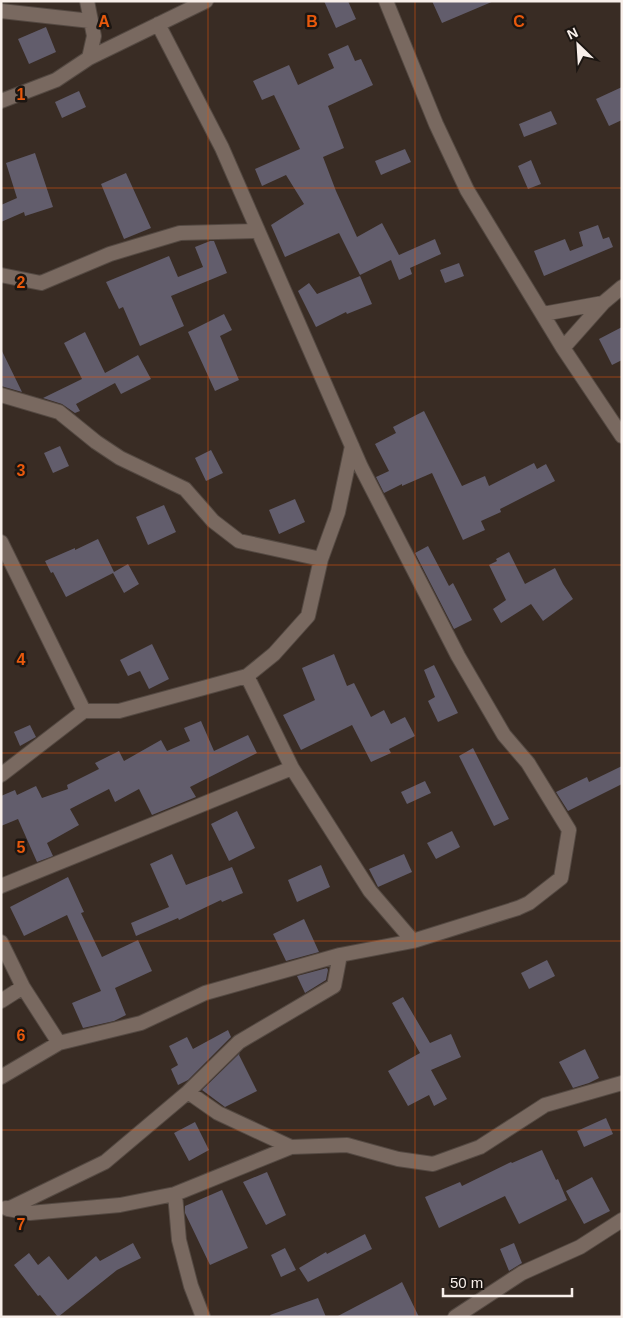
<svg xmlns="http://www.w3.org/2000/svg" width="623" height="1318" font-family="Helvetica,sans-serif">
  <rect width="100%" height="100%" fill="#392c24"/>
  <path fill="#625d6c" d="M324,1H348L356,19L336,28Z
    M432,1H494L442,23Z
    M46,27L56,52L29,64L18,39Z
    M348,45L355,61L361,59L373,85L328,106L344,148L323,157L336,191L357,237L382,223L399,255L435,239L441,254L410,268L412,274L399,280L391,260L360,275L339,233L285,257L271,225L304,204L286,175L262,186L255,169L300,149L274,95L262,100L253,81L289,65L298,85L334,68L328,54Z
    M622,87V120L609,126L596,99Z
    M79,91L86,107L62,118L55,102Z
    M551,111L557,124L524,137L519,124Z
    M405,149L411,162L381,175L375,161Z
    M35,153L53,207L25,216L24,212L1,222V205L17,198L6,163Z
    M531,160L541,184L528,189L518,166Z
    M126,173L151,228L124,239L101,184Z
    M598,225L603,239L609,237L613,247L544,276L534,251L565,239L570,251L583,246L579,232Z
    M210,241H214L227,273L171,296L184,326L140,346L123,307L119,309L106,282L169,256L178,277L203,267L195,247Z
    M459,263L464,276L445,283L440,270Z
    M360,276L372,304L347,314L346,312L316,327L298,291L309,283L317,294Z
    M224,314L232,330L220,336L239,380L215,391L188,332Z
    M622,327V360L612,365L599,339Z
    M85,332L105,373L138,355L151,379L121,394L115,383L76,404L80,411L75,413L62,404L43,398L82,379L64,343Z
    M1,349L22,392L1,386Z
    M424,411L462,486L485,476L489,486L534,463L537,469L546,464L555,481L500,509L501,512L481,521L485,530L463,540L432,473L402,486V484L384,493L376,477L389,471L375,444L396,433L393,427Z
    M60,446L69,466L53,473L44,453Z
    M211,450L223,473L206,481L195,458Z
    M295,499L305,522L279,534L269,510Z
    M164,505L176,532L148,545L136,517Z
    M98,539L114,572L128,564L139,584L124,593L113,573L66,597L53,572L51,573L45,561L75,548V550Z
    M428,546L449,586L453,583L472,620L454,629L415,553Z
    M509,552L525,584L555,568L563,584L573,599L543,621L531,604L501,623L493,609L506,600L489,565L497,561L496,559Z
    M152,644L169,679L149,689L140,671L128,676L120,660Z
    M334,654L347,686L354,683L371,717L384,710L391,724L405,717L415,736L389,749L391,753L371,762L352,725L301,750L283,715L315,700L302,668Z
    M434,665L458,713L438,722L428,701L435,697L424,670Z
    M201,721L214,751L248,735L257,753L190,787L196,797L152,815L139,789L115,802L109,789L70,809L79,825L47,843L53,856L37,862L18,819L1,826V796L15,790L17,795L36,786L42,798L68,789L67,785L99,769L95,763L119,751L124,761L161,740L167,751L190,741L184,728Z
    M30,725L36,737L20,746L14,732Z
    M473,748L509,819L494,826L459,756Z
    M622,766V784L568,811L556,792L587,777L589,782Z
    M425,781L431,793L407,804L401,792Z
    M237,811L255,848L229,861L211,824Z
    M452,831L460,847L436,859L427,843Z
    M172,854L186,885L232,867L243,893L222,902L221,900L179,920L178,918L136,936L131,923L169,907L150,864Z
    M404,854L412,872L378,887L369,869Z
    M321,865L330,887L297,902L288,880Z
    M68,877L84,912L81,913L102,957L138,940L152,971L115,988L126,1015L114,1021L83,1028L72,1003L101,991L67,915L24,936L10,907Z
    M304,919L319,952L286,961L273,934Z
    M547,960L555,976L529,989L521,973Z
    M327,968L328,970L326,980L305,993L297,976Z
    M403,997L430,1043L451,1034L461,1057L431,1070L447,1099L434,1106L429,1095L408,1106L388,1071L420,1053L392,1003Z
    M228,1030L231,1037L188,1080L178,1085L171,1069L178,1065L169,1046L187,1037L193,1049Z
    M585,1049L599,1078L589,1083L573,1088L559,1062Z
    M240,1053L239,1055L257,1091L225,1107L202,1090Z
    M606,1118L613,1134L584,1147L577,1131Z
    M195,1122L209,1150L189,1161L174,1133Z
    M542,1150L556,1180L558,1179L567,1200L519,1224L505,1196L439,1228L425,1197L460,1182L462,1186L511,1162L512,1163Z
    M267,1172L286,1215L266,1225L243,1182Z
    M592,1177L610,1211L584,1224L566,1191Z
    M222,1190L248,1248L210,1265L185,1213V1206Z
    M365,1234L372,1249L308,1282L299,1268L326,1252L327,1254Z
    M133,1243L141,1258L117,1270L58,1317L40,1295L38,1296L14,1265L29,1253L38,1265L49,1256L68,1280L96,1256L100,1261Z
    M514,1243L522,1263L509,1271L500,1249Z
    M285,1248L296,1270L281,1277L271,1255Z
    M402,1282L419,1317H336L397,1285Z
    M318,1298L326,1317H271L270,1315Z"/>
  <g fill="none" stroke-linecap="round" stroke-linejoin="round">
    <g stroke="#544942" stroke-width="16">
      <path id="minor" d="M386,1L436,124L467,190L563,348L622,436
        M1,11L91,21
        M89,58L206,1
        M1,101L56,80L89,58L94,36L87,1
        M1,275L41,283L110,254L180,233L258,231
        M543,314L603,303
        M563,348L603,303L622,287
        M1,395L59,412L96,442L120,458L185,489L213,521L239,541L321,559
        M1,542L84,711
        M247,676L292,768L370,891L413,941
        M1,775L84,711H119L247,676L274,654L308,616L321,559L338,512L352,446
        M1,886L292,768
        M1,942L23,987L59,1043L141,1023L205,993L340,955L413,941L518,908L529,903L561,878L569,830L528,763L504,735L458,656L361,467L222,148L158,24
        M1,1001L23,987
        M1,1077L59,1043
        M188,1092L218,1113L291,1147
        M175,1194L179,1240L191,1286L203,1317
        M6,1208L8,1209L105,1162L188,1092L239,1042L334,986L340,955
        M8,1209L30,1213L120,1205L175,1194L291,1147L347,1145L398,1159L433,1164L480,1147L545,1105L622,1083
        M455,1317L522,1273L580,1247L622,1220"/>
    </g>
    <use href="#minor" stroke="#796960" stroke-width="14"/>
  </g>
  <path fill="none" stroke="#e8590c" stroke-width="1" stroke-opacity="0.55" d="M208,1V1317M415,1V1317M1,188H622M1,377H622M1,565H622M1,753H622M1,941H622M1,1130H622"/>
  <g font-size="16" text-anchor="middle" font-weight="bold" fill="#e8590c" stroke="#1c1612" stroke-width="5" stroke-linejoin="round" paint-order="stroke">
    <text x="104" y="27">A</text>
    <text x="312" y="27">B</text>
    <text x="519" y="27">C</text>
    <text x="21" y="100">1</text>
    <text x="21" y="288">2</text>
    <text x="21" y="476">3</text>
    <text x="21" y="665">4</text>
    <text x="21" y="853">5</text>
    <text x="21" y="1041">6</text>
    <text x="21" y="1230">7</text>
  </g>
  <rect width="623" height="1318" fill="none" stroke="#f8efea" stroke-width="5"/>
  <g transform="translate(578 45) rotate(335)" stroke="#1c1612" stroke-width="4" paint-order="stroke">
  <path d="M0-4L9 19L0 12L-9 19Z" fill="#f8efea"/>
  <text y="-8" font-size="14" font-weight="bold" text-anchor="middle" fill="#f8efea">N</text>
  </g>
  <path d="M443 1288v8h129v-8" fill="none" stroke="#f8efea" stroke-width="2.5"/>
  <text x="450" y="1288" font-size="15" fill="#f8efea" stroke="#1c1612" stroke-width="4" paint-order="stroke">50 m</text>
</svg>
